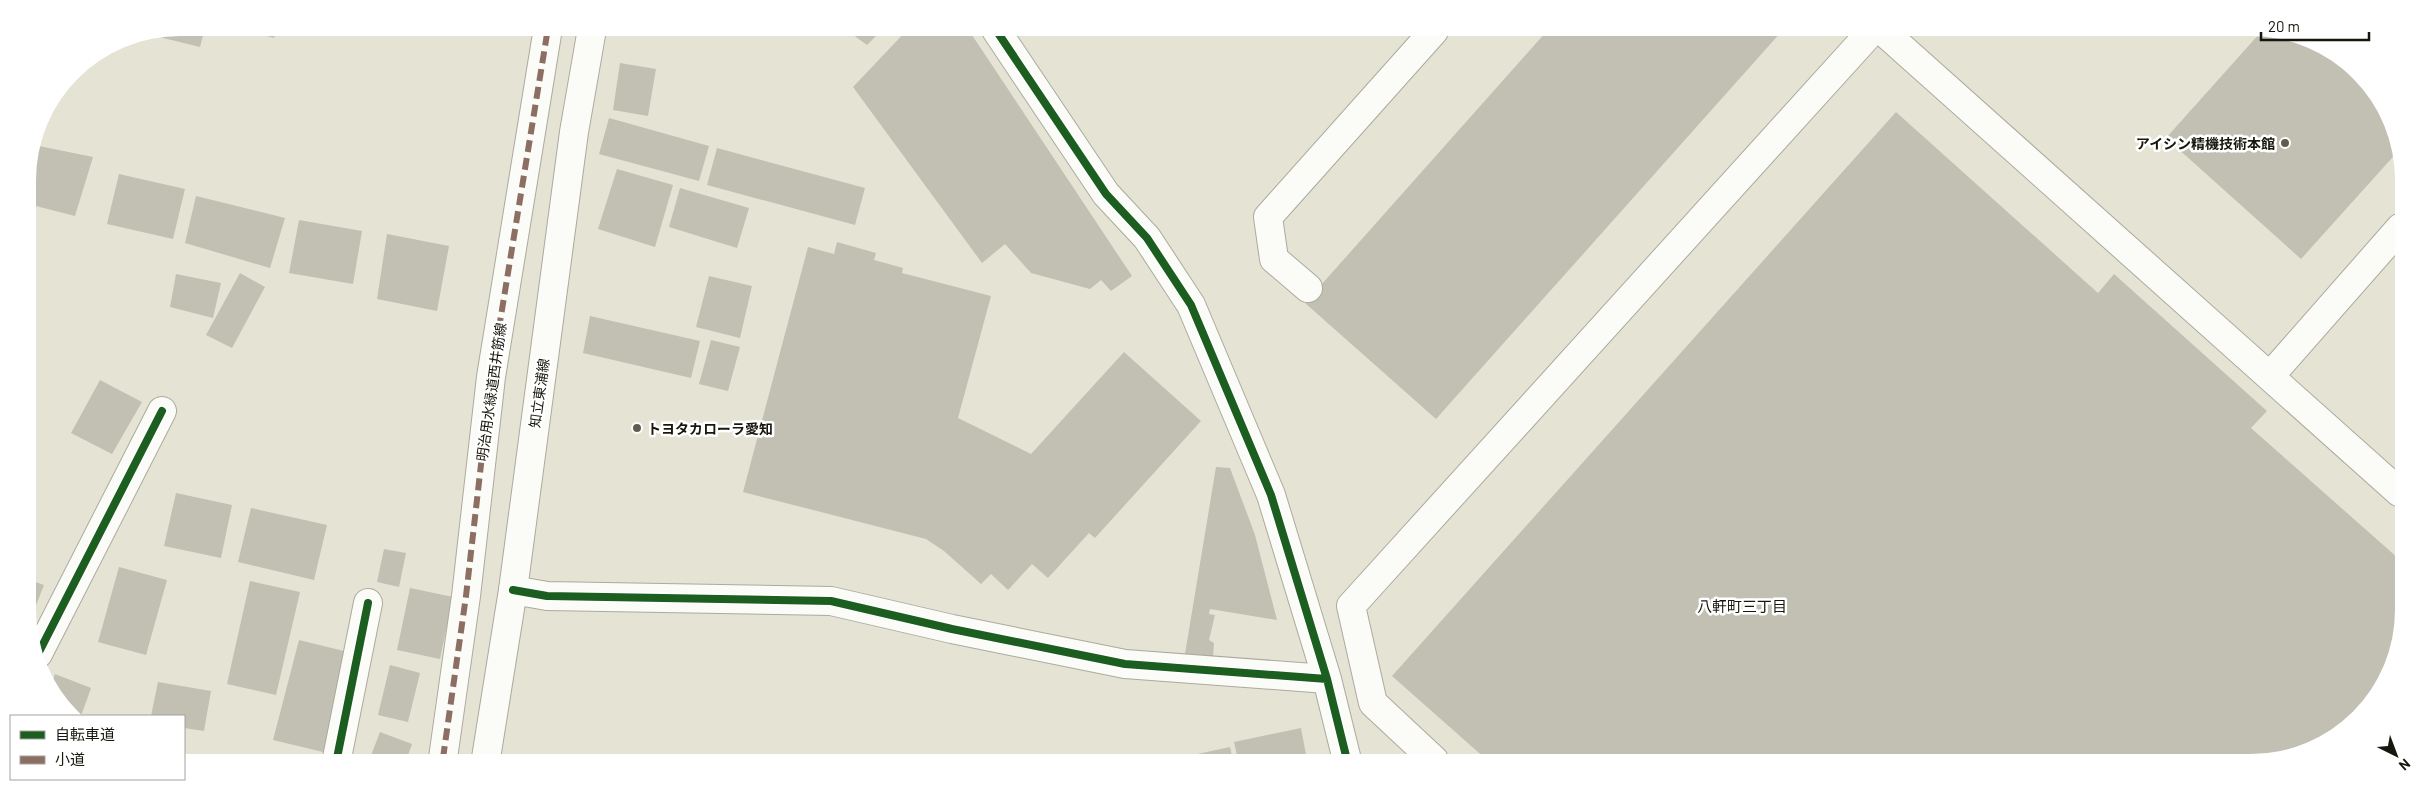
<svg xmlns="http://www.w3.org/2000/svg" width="2431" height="790" font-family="Barlow,'Noto Sans JP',sans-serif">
  <rect width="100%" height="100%" fill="#e5e3d3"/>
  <path fill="#c1c0b3" d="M180,28H205L200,47L147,34Z
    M238,28H278L274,38Z
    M845,29H883L867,45Z
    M908,29H968L1132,276L1111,291L1101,280L1090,289L1031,273L1005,244L982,263L853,87Z
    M1547,31H1782L1436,419L1305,303Z
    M2260,33H2291L2328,48L2366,79L2400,149L2301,259L2166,138Z
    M620,63L656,69L648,116L613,110Z
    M1896,112L2098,293L2114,274L2267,411L2251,428L2399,559L2398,650L2378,695L2344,731L2300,754L2261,762L1487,760L1392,676Z
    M609,118L709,146L699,181L599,154Z
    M34,145L93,157L75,216L28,204V170Z
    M717,148L865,188L855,225L707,185Z
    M617,169L673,185L655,247L598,229Z
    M119,174L185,189L173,239L107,224Z
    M680,188L749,208L737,248L669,227Z
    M196,196L285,218L270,268L185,243Z
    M299,220L362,231L353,284L289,273Z
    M387,234L449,246L437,311L377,299Z
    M837,242L876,253L874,260L903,268L902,273L991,296L958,418L1031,454L1124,352L1201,421L1095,538L1089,533L1048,578L1032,564L1008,590L991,574L981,584L944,551L926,539L743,492L808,247L834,254Z
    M240,273L265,287L232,348L206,335Z
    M176,274L221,283L213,318L170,307Z
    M709,276L752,286L740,338L696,327Z
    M590,316L700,341L691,378L583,353Z
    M711,340L740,347L728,391L699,384Z
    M100,380L142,402L112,454L71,433Z
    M1216,467L1230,468L1255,535L1277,620L1210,609L1209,614L1215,615L1209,640L1214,643L1213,657L1185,654Z
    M176,493L232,505L221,558L164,546Z
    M251,508L327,525L314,580L238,562Z
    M384,549L406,553L399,587L377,582Z
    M119,567L167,580L146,655L98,642Z
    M30,580L44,585L35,608L30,606Z
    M250,581L300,592L276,695L227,684Z
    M410,588L453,597L440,659L397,650Z
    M299,640L348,652L323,752L273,740Z
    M390,665L420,673L408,722L378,715Z
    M55,674L91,688L81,716H72L65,711L52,683Z
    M158,682L211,691L204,731L184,728V716H151Z
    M1301,728L1307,760H1238L1234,742Z
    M380,732L412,744L407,758H370Z
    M1230,747L1233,760H1174V759Z"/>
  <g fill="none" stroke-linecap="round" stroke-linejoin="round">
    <g stroke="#acaa9e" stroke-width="30">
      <path id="minor" d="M996,30L1106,194L1147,238L1191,305L1271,495L1327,679
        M1884,32L2399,492
        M1308,288L1274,259L1268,217L1434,31
        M2270,376L2400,228
        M513,590L547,596L831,601L952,629L1125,664L1327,679L1347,760
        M38,654L162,411
        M337,758L368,603
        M443,758L466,596L491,377L548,28
        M1434,760L1373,703L1351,606L1871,32"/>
    </g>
    <g stroke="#acaa9e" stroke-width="30">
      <path id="major" d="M486,758L513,590L574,132L592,29"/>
    </g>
    <use href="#minor" stroke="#fbfbf8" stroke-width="28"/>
    <use href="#major" stroke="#fbfbf8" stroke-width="28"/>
    <path stroke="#8d6e63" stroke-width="6" stroke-dasharray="12 6" stroke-linecap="butt" d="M443,758L466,596L491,377L548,28"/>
    <g stroke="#fff" stroke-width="11">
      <path id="cycleway" d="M996,30L1106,194L1147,238L1191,305L1271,495L1327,679
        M513,590L547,596L831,601L952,629L1125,664L1327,679L1347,760
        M38,654L162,411
        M337,758L368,603"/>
    </g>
    <use href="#cycleway" stroke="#1b5e20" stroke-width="8"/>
  </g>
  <g fill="#605e52" stroke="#fff" stroke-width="2">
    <circle cx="2285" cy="143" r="5"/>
    <circle cx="637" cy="428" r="5"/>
  </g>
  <g text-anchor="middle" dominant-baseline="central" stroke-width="5" stroke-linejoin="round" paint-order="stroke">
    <g font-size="14" font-weight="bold" fill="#18170d" stroke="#fff" text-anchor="end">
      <text x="2275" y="143">アイシン精機技術本館</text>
      <text x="647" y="428" text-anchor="start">トヨタカローラ愛知</text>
    </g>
    <g font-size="14" fill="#18170d" stroke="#fff">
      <text transform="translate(491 392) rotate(-82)">明治用水緑道西井筋線</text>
      <text transform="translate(539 393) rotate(-82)">知立東浦線</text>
    </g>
    <g font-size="15" fill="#18170d" stroke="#fff">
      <text x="1742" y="606">八軒町三丁目</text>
    </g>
  </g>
  <path d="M0 0H2431V790H0ZM180 36H2251A144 144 0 0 1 2395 180V610A144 144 0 0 1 2251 754H180A144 144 0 0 1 36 610V180A144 144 0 0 1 180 36Z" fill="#fff" fill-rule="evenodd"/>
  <rect x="10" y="715" width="175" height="65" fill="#ffffff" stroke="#a3a29e"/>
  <rect x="20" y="731" width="25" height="8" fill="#1b5e20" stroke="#a3a29e"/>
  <text x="55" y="740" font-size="15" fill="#18170d">自転車道</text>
  <rect x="20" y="756" width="25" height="8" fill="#8d6e63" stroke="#a3a29e"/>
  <text x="55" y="765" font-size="15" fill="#18170d">小道</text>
  <g transform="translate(2396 755) rotate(138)" stroke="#ffffff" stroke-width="4" paint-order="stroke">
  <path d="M0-4L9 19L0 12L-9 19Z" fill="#18170d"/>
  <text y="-8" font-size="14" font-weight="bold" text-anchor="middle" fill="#18170d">N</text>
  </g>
  <path d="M2261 32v8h108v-8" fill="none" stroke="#18170d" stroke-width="2.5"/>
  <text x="2268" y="32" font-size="15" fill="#18170d" stroke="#ffffff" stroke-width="4" paint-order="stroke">20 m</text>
</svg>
